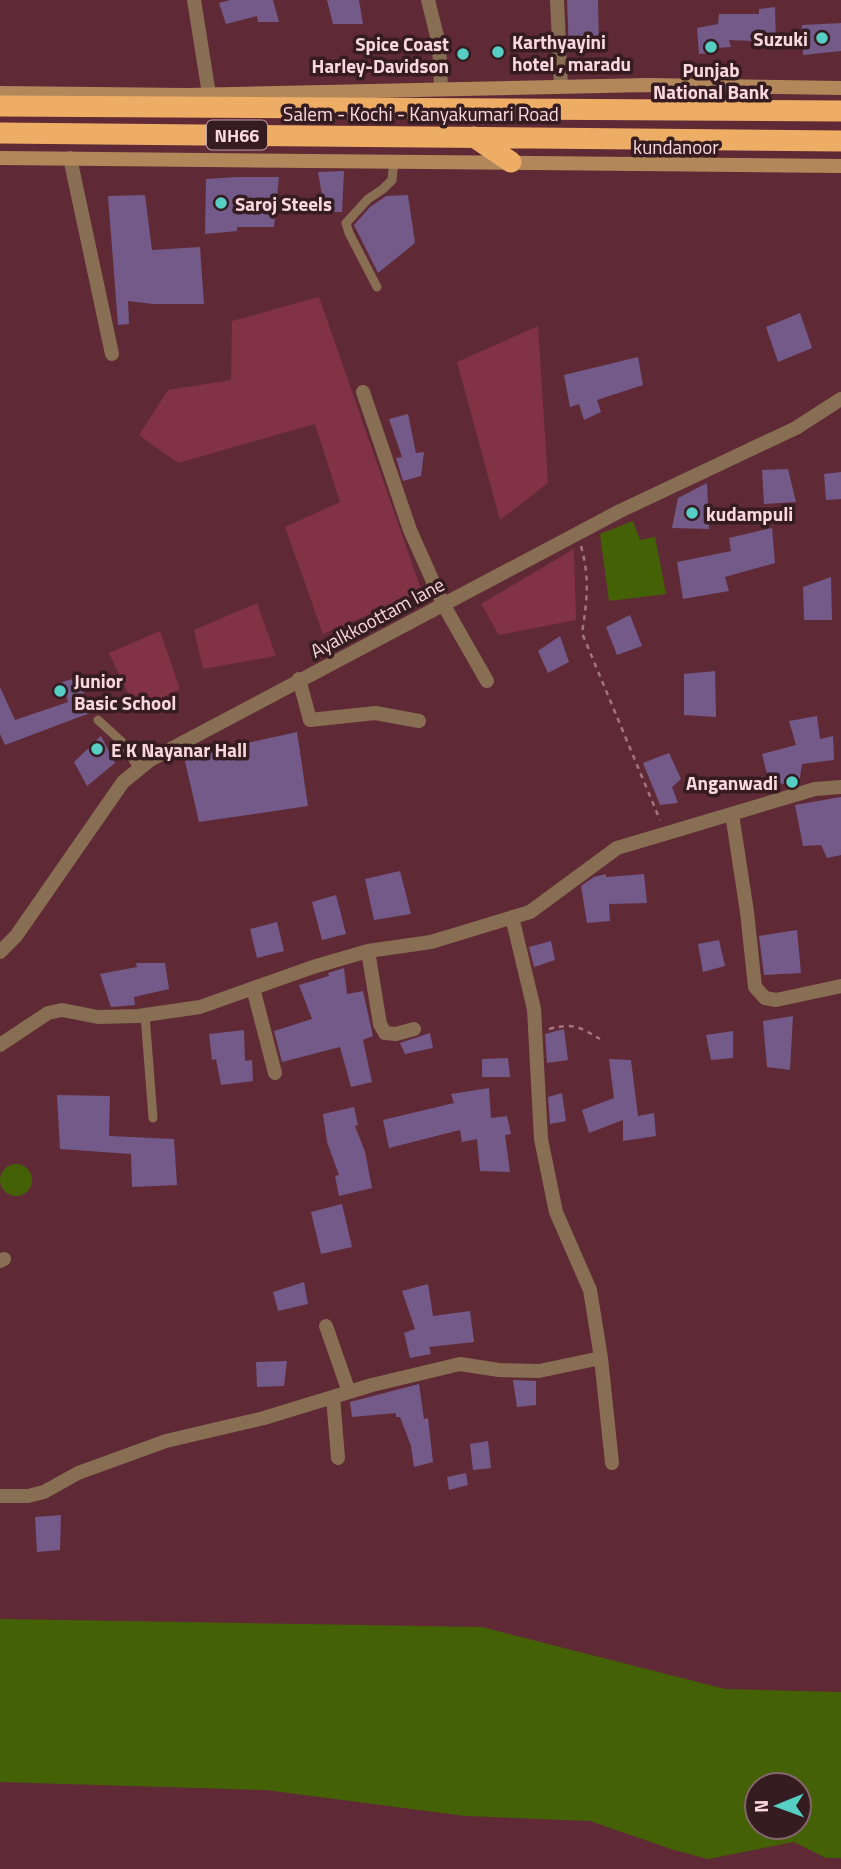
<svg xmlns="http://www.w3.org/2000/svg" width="841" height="1869" font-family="'Titillium Web',sans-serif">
  <rect width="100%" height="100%" fill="#5f2a36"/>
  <path fill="#813245" d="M319,297L422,592L323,634L285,527L340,502L315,424L178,463L139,435L168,390L231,380L232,321Z
    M538,326L548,483L500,520L457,362Z
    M574,549L576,620L499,635L481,604Z
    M257,603L276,656L203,669L194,630Z
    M160,631L180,689L136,710L109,653Z"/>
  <path fill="#446205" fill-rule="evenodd" d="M633,521L640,540L655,537L666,594L609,601L600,534Z
    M0 1180a16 16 0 1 1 32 0a16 16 0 1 1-32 0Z
    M0,1619L482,1627L725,1689L841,1692V1858H826L794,1842L708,1859L674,1850L590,1821L465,1816L266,1790L0,1782ZM757,1785H799V1827H757Z"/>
  <path fill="#735a89" d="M230,0H273L279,22H258L257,16L226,24L219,3Z
    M327,0H359L363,24H333Z
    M567,0H598L599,50L569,51Z
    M775,7L776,42L729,40L731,47L716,48V53L699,54L697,28L718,24L719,14H759V9Z
    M841,23V51L803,55L802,25Z
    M344,171L342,212H325L318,172Z
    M237,177H279L274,227H237V231L205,234L206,179Z
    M145,195L152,250L200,247L204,304H153L128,301L129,324L118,325L108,196Z
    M408,195L415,243L378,273L354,225L370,207L386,196Z
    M800,313L812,348L778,362L766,327Z
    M638,357L643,385L597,400L601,412L584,420L579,404L570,407L564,375Z
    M408,414L416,453L424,452L421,476L403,481L396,458L402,457L389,419Z
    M788,469L796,502L764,504L762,470Z
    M841,472V499L826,500L824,474Z
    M707,483L709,529L672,528L678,498Z
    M772,528L775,563L725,577L729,591L683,599L677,562L731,551L729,538Z
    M831,577L832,620H804L803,587Z
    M630,615L642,646L617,655L606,627Z
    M560,636L569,662L548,673L538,651Z
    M715,671L716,717L684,715V674Z
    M79,677L90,713L5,745L0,734V687L15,720L68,702L62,682Z
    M817,716L820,739L833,736L834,760L802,764L799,784L793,785L769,782L762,754L796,745L789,721Z
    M297,732L308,806L199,822L184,757Z
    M101,736L115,763L87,786L74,762Z
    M669,753L681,779L672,787L678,803L660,805L643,763Z
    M841,797V855L827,858L821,845L803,846L795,805Z
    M400,871L411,914L374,920L365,879Z
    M606,874V877L644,874L647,903L609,904L610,921L587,923L581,886L594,877Z
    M336,895L346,934L322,940L312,902Z
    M277,922L284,951L257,958L250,929Z
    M797,930L801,973L764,975L759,936Z
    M719,940L725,966L703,972L698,944Z
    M551,941L555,960L534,967L529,947Z
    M136,963H165L169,989L134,997L135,1005L111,1007L100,974L137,967Z
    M344,968L347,994L363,991L373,1036L363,1040L372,1082L351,1087L340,1047L282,1062L274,1031L312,1019L299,985L329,976L328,973Z
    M793,1016L790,1070L767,1067L763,1021Z
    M564,1029L568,1060L547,1063L545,1034Z
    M244,1030L245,1061L252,1060L253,1081L221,1085L216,1059L212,1060L209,1034Z
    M733,1031V1058L711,1060L706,1035Z
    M430,1033L433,1048L405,1054L400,1043Z
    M508,1058L510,1077H482V1059Z
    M609,1059L631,1060L638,1116L654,1113L656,1136L623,1141V1120L589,1133L582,1110L614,1098Z
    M489,1088L491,1118L507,1116L511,1134L505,1135L510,1172L480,1171L477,1139L462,1142L460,1130L389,1148L383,1120L454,1103L451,1094Z
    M562,1093L566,1121L550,1124L548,1097Z
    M57,1095L110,1096L109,1136L174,1139L177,1185L132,1187L131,1154L60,1149Z
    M354,1107L358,1125L355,1126L365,1152L372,1188L339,1196L335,1176L339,1175L327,1142L323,1114Z
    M342,1204L352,1247L321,1254L311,1212Z
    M304,1282L308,1304L278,1311L273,1292Z
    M428,1284L433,1316L470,1311L474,1342L429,1347L431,1354L410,1358L404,1333L415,1329L402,1291Z
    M287,1361L284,1386L257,1387L256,1362Z
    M513,1380L536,1381V1405L517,1407Z
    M419,1384L424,1419L428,1418L433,1462L414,1467L411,1446L400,1417H396V1413L352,1417L350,1402Z
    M488,1441L491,1468L473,1470L470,1444Z
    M466,1473L468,1485L449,1490L447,1477Z
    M61,1515L60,1550L37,1552L35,1517Z"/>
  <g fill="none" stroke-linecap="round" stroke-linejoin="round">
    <path stroke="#a3767f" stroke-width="2.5" stroke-dasharray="5 5" stroke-linecap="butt" d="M581,546C590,578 587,601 582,633L660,820
      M549,1029C574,1023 578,1026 600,1039"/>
    <path stroke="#886e52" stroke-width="9" d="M377,287L349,233L346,223L368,199L383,189L392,180L394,160
      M98,720L121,741L139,769
      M145,1015L153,1118"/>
    <path stroke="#886e52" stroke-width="14" d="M194,0L209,94
      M428,0L439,44L441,88
      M557,0L561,86
      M70,158L112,354
      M363,392L410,530L443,604L487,681
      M299,679L310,720L375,713L419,721
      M732,814L747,912L755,987L765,998L776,1000L841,986
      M368,951L380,1024L385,1033L396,1034L414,1029
      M0,952L16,936L123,782L150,760L620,511L796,428L841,399
      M253,988L275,1073
      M0,1045L48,1013L62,1010L98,1017L138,1016L200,1007L313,967L368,951L431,942L530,912L617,848L815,789L841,787
      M0,1261L4,1259
      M326,1326L349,1392
      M601,1358L612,1463
      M333,1397L338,1458
      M0,1496H28L44,1492L78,1473L166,1441L264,1418L372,1385L460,1364L499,1370L539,1371L601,1358L590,1290L556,1212L541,1139L534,1009L512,917"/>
    <path stroke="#b2885b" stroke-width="14" d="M0,93L187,95L648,85L841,88
      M0,158L841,166"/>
    <path stroke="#eead65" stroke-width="21" d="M0,106L841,111
      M0,133L841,141
      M474,137L511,162"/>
  </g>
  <g fill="#56cec4" stroke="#351c21" stroke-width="2.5">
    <circle cx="822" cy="38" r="7"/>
    <circle cx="711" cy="47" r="7"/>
    <circle cx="498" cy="52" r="7"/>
    <circle cx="463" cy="54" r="7"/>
    <circle cx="221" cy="203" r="7"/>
    <circle cx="692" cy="513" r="7"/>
    <circle cx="60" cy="691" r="7"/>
    <circle cx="97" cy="749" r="7"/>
    <circle cx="792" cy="782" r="7"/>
  </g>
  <g text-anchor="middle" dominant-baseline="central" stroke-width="7" stroke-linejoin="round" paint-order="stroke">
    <rect fill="#351c21" stroke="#bfa0a5" stroke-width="2" x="207" y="120.5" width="60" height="29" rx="5"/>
    <g font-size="18" font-weight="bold" fill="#fad8dd">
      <text x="237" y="135">NH66</text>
    </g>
    <g font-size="19" font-weight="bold" fill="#fad8dd" stroke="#351c21" text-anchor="start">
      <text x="808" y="38" text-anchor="end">Suzuki</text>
      <text x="512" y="41">Karthyayini<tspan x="512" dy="22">hotel , maradu</tspan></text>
      <text x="449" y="43" text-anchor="end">Spice Coast<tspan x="449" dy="22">Harley-Davidson</tspan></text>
      <text x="711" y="69" text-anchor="middle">Punjab<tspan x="711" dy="22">National Bank</tspan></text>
      <text x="235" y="203">Saroj Steels</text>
      <text x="706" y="513">kudampuli</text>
      <text x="74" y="680">Junior<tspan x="74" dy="22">Basic School</tspan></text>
      <text x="111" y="749">E K Nayanar Hall</text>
      <text x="778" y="782" text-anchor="end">Anganwadi</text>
    </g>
    <g font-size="19" fill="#fad8dd" stroke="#351c21">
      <text x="421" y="113">Salem - Kochi - Kanyakumari Road</text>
      <text x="676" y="146">kundanoor</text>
      <text transform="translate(377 617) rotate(-28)">Ayalkkoottam lane</text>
    </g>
  </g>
  <g transform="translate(778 1806) rotate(269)"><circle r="33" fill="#351c21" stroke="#84676c" stroke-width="2"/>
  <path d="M0-5L12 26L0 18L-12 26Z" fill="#56cec4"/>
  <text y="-10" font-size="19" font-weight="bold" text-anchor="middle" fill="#fad8dd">N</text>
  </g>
</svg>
